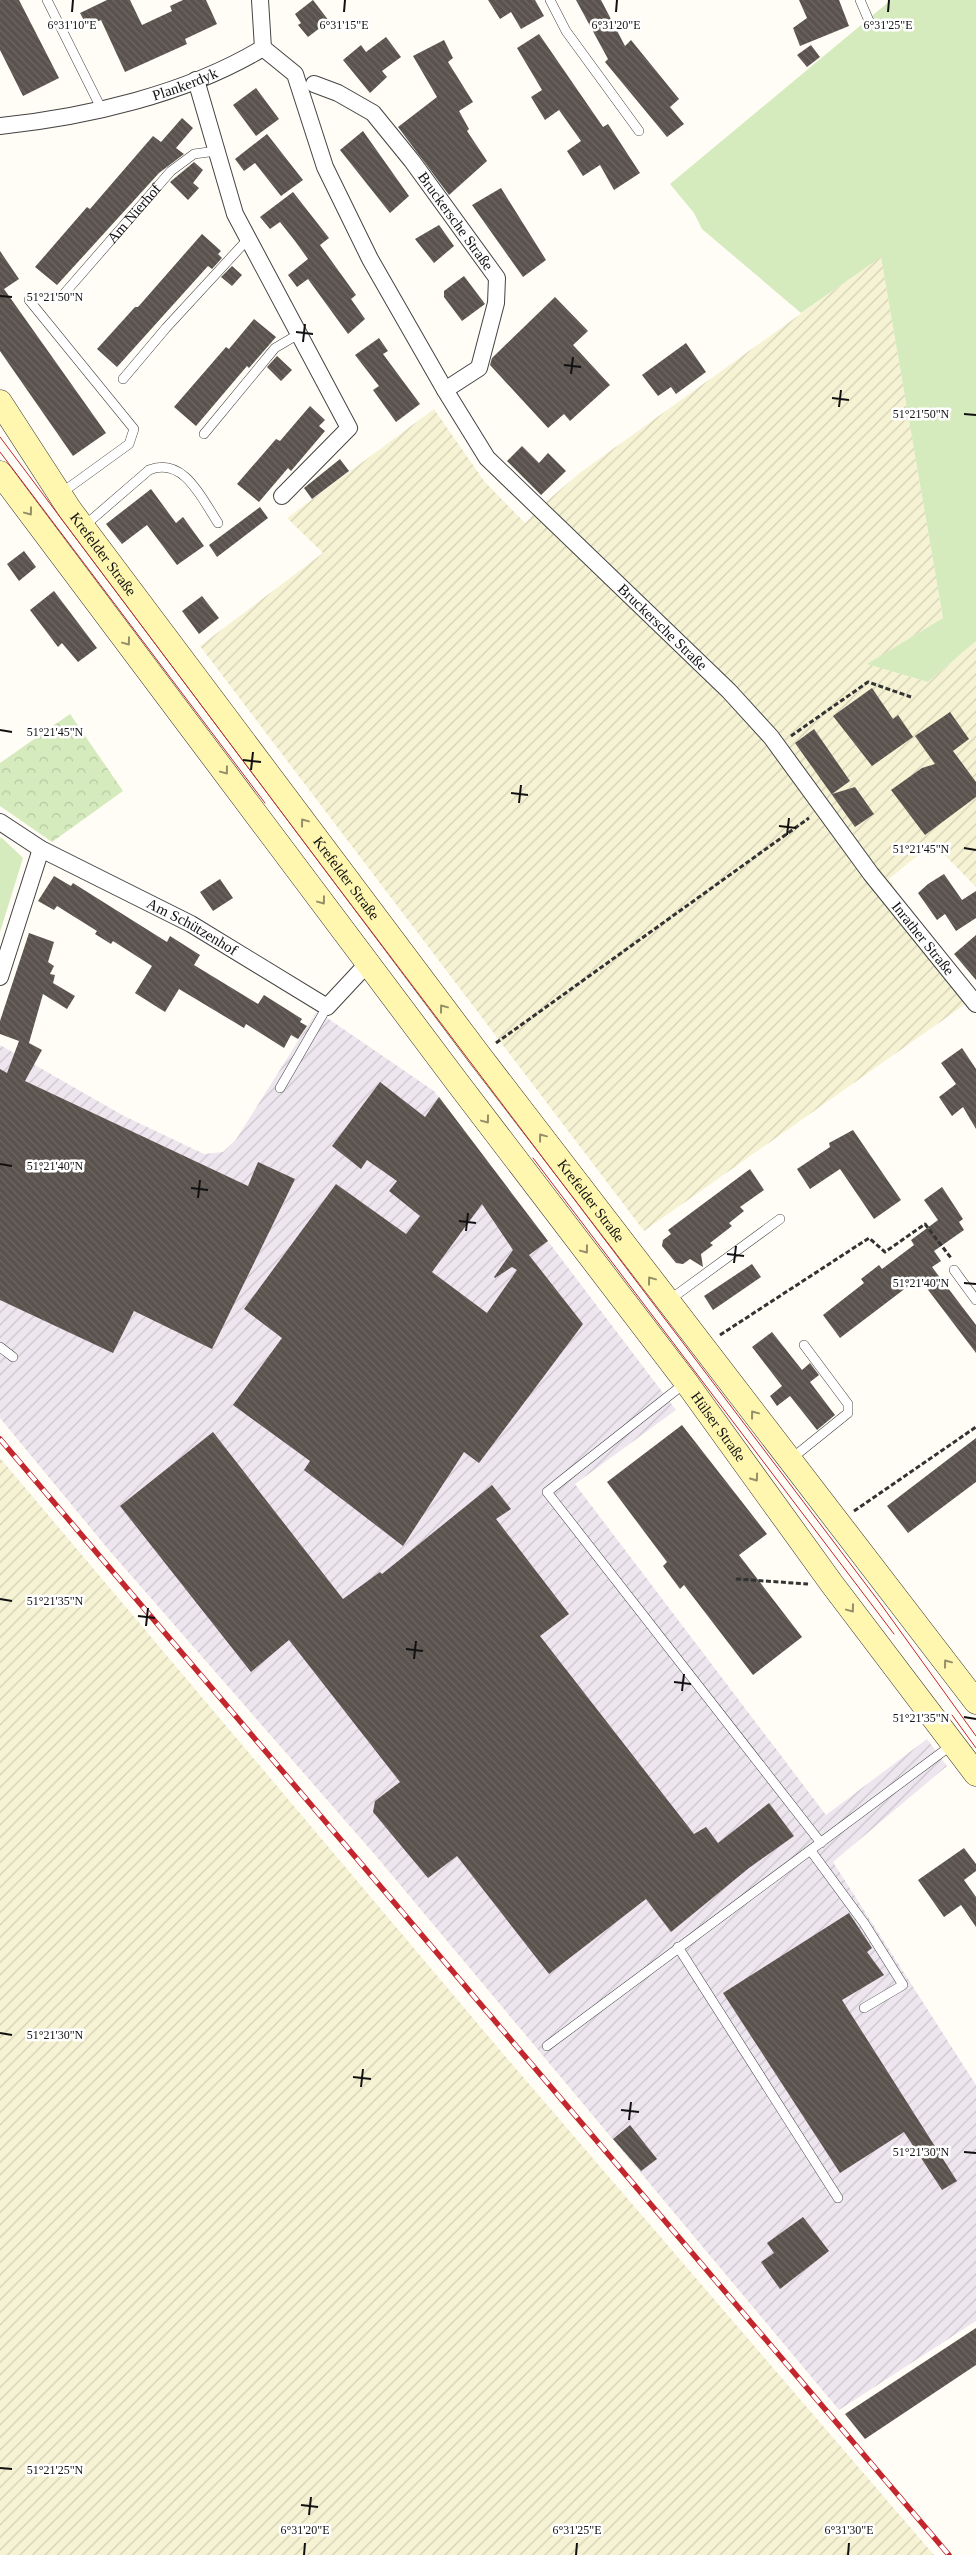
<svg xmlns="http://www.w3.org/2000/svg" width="976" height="2555" font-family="Georgia,serif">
  <defs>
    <pattern id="industrial-furrows" width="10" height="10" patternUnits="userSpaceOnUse" patternTransform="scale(1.25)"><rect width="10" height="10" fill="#eee6ef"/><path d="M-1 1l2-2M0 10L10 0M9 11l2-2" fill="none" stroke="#cbc4cc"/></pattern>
    <pattern id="farmland-furrows" width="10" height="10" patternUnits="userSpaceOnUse" patternTransform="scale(1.25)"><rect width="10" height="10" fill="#f6f3d4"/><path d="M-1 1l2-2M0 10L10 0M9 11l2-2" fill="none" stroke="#d2cfb5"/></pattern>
    <pattern id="park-crowns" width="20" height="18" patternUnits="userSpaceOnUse" patternTransform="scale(1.25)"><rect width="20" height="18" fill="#d5ebbd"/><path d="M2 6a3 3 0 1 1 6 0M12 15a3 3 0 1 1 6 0" fill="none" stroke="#b6c8a1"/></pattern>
    <pattern id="building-back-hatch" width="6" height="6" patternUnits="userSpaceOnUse" patternTransform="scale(1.25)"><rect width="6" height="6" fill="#5a524d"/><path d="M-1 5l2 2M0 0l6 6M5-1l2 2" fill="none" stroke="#6d6662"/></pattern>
  </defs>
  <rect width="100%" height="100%" fill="#fffdf5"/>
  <path fill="url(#industrial-furrows)" d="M317,1011L434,1091L676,1410L575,1484L826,1815L927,1739L947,1766L833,1862L976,2085V2321L839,2410L376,1856L108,1549L0,1418V1045L124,1116L204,1154L223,1152L235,1141Z"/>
  <path fill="url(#farmland-furrows)" d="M881,256L943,618L868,664L928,682L976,641V887L933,843L889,879L967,1003L644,1231L200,646L323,553L287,518L434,409L484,481L525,523L547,501L581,472Z
    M0,1458L499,2049L934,2555H0Z"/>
  <path fill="#d5ebbd" d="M891,0H976V641L928,682L867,664L943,618L881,257L801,313L702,229L694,213L670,184Z
    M1,837L23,858L0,932V839Z"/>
  <path fill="url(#park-crowns)" d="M70,714L123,791L52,842L0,806V763Z"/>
  <path fill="url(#building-back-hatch)" fill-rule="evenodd" d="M0,0H19L59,78L23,96L0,50Z
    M107,0H130L142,25L172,11L170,6L183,0H206L217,24L185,39L187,44L125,72L101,20L87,26L80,13Z
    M313,0L329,21L308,37L298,25L301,23L295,14Z
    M488,0H535L544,16L521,29L511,12L500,19Z
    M576,0H601L625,46L631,40L679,99L670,107L684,124L667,137L605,62L608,59Z
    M799,0H839L849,26L800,46L793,28L807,18Z
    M539,34L603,127L608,124L640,173L614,190L600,165L583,176L567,151L581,141L559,110L545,120L531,97L542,90L517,48Z
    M386,37L401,57L382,71L387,77L370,93L343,60L361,45L366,52Z
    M444,40L453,58L448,62L473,102L459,111L469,129L467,131L487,161L449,195L398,127L437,97L413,56Z
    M811,45L820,57L807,67L797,55Z
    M256,88L279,119L256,136L233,105Z
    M182,118L193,128L176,148L184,154L159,173L57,285L35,267L87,207L90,209L153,136L161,142Z
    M363,131L409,196L390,213L340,150Z
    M267,134L303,180L281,196L255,163L244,171L235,159Z
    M194,162L203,170L193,183L199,188L188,200L170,182Z
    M501,188L546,260L523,277L472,205Z
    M293,192L329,238L320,245L356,295L351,299L365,319L348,334L308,279L297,287L288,275L308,259L295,241L280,222L270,229L260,217Z
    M439,225L454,246L434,263L415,239Z
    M202,234L221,251L218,254L222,258L212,269L208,266L117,367L97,349L135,307H138Z
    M0,251L19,279L4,289L106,433L73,456L0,351Z
    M232,266L242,275L232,286L221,277Z
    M464,276L485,304L462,321L444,297V291Z
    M555,297L588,331L573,345L610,385L570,421L564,414L548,428L490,365L492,358Z
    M254,319L276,337L249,368L247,366L196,426L174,407L226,347L229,349Z
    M379,338L388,351L383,354L420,404L396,422L373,390L379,386L355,355Z
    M686,343L706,372L676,394L671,387L658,396L642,375Z
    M277,356L292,370L281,381L267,367Z
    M310,406L325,420L319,426L325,431L291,471L288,468L259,502L237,484L276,439L280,441Z
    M522,446L539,463L548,453L566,471L541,495L507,461Z
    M340,459L349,471L312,499L304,488Z
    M151,489L176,523L183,517L204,546L177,565L147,525L122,544L106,524Z
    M260,507L268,518L217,557L209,545Z
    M24,551L36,567L19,581L7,564Z
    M54,591L97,648L78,662L62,643L58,647L30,610Z
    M202,596L219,618L199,634L182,611Z
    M872,688L893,719L898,715L913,737L872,766L833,716Z
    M950,712L969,739L953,751L976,782V797L925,835L891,790L922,768L935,764L915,736Z
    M814,729L850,781L832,794L855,787L874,814L855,827L795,743Z
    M944,874L962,900L976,891V918L956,931L945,914L937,920L918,893L928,884Z
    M54,876L71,886L73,883L167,942L170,936L200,955L194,965L258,1004L264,995L302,1019L300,1022L307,1026L298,1039L291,1035L284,1048L246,1024L244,1028L179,989L165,1012L135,993L152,966L113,941L111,944L95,934L97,931L57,906L54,910L38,901Z
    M220,879L233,898L213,911L200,892Z
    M29,933L54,942L48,962L54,966L50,974L55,975L53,983L75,996L67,1009L43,994L29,1043L42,1050L25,1081L248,1186L258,1162L295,1179L212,1349L134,1311L113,1353L0,1300V1069L7,1073L19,1041L0,1034V1021Z
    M976,935V980L954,954Z
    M962,1048L976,1069V1129L963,1107L952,1116L939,1097L956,1084L941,1063Z
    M380,1082L425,1117L439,1097L548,1241L529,1255L583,1324L479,1463L464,1452L403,1546L304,1470L310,1461L233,1405L282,1338L244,1309L336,1184L406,1234L420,1216L389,1191L397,1181L367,1160L361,1169L332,1146ZM482,1204L513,1250L494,1277L495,1278L512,1267L517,1270L487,1313L432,1272Z
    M853,1130L901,1200L874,1219L840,1169L810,1189L797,1169L830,1147L829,1143Z
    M750,1169L764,1190L740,1207L744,1211L729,1223L732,1226L710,1243L713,1245L701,1254L703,1267L690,1259L683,1264L676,1263L662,1246L663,1240L671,1234L668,1230Z
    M942,1187L963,1219L959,1222L964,1230L934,1251L941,1261L932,1267L976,1325V1353L919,1278L840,1338L823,1315L864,1283L861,1279L879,1265L882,1269L914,1245L911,1240L938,1220L924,1200Z
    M752,1264L761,1277L713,1310L704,1296Z
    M772,1332L802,1370L810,1363L819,1375L810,1382L835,1415L817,1430L790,1396L777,1406L770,1396L782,1386L752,1347Z
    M682,1425L767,1534L739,1555L802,1637L753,1675L684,1585L680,1589L663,1566L667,1562L607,1482Z
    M213,1432L343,1599L380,1572L382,1574L492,1485L511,1509L496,1519L569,1614L540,1636L694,1834L706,1827L718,1843L769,1803L794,1836L749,1868L671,1932L646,1899L549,1974L457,1856L428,1878L373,1812L375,1801L400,1782L289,1640L251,1672L120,1506Z
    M976,1438V1482L908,1533L887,1506Z
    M964,1848L976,1864V1871L964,1880L976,1897V1927L961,1905L944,1917L918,1880Z
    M849,1913L872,1948L867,1952L884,1975L842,2000L957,2181L942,2190L904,2132L840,2173L723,1993Z
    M630,2125L657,2159L641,2171L613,2139Z
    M803,2217L829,2251L780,2289L761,2262L774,2253L767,2243Z
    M976,2328V2365L865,2439L845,2414Z"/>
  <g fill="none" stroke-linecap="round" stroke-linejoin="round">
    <g stroke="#444" stroke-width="10">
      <g id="lane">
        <path d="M47,0L101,108"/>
        <path d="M550,0L566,31L639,131"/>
        <path d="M860,0L869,21"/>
        <path id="s1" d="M63,295L171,171L194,154L216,151"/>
        <path d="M29,300L134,429L129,444L60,494"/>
        <path d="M123,379L166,328L248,239"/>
        <path d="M204,434L275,348L297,335"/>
        <path d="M83,527L149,470C184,456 202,499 218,523"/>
        <path d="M280,1088L327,1007"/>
        <path d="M954,1270L976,1300"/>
        <path d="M668,1301L780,1219"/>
        <path d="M0,1347L13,1357"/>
        <path d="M685,1383L547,1492L821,1843"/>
        <path d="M791,1459L848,1413V1404L804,1345"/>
        <path d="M811,1851L864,1923L903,1985L864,2008"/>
        <path d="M678,1947L838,2198"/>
        <path d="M547,2046L953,1744"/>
      </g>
    </g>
    <g stroke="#444" stroke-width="18">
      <g id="street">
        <path id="s2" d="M260,0L263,48L295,74L325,167L370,259L445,390L487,458L729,691L771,737L871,874L976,1004"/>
        <path d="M196,80L235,214L349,428L282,496"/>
        <path id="s3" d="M314,84L338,93L373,113L412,161L497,278L496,303L479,368L445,390"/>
        <path id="s4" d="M0,126C87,117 187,94 263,48"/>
        <path id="s5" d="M0,822L41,849L191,924L327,1007L368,963"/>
        <path d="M0,977L41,849"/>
      </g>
    </g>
    <g stroke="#333" stroke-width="25">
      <g id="secondary">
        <path id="s6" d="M0,402L70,510L479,1055L976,1702"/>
        <path id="s7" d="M0,473L457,1082L686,1382L832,1584L976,1774"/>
      </g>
    </g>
    <path stroke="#333" stroke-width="3" stroke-dasharray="5 2.5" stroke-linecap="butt" d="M791,736L868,682L911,697
      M496,1043L809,818
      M720,1335L869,1238L885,1252L925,1224L951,1258
      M854,1511L976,1427
      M736,1579L808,1584"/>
    <use href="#lane" stroke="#fff" stroke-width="9"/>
    <use href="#street" stroke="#fff" stroke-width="16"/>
    <use href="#secondary" stroke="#fff6b0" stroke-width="24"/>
    <path stroke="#c4262e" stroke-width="1" d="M0,437L337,886L880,1603L976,1736
      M0,452L265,803
      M533,1158L894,1634
      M952,1715L976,1748"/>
    <g stroke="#c4262e" stroke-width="5.5">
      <path id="rail" d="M0,1439L949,2555"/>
    </g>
    <use href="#rail" stroke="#fff" stroke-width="4" stroke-dasharray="11" stroke-linecap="butt"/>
  </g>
  <defs><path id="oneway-chevron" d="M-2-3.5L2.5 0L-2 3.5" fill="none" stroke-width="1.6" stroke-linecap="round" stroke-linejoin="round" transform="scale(1.25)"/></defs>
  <g stroke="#948f68">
    <use href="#oneway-chevron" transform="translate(29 512) rotate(53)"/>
    <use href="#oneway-chevron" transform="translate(127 642) rotate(53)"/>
    <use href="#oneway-chevron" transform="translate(225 771) rotate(53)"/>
    <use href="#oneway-chevron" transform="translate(304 822) rotate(-127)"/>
    <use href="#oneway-chevron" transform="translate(322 901) rotate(53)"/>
    <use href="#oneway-chevron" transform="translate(443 1008) rotate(-127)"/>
    <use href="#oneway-chevron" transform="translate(486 1120) rotate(53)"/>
    <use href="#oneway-chevron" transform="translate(542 1137) rotate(-127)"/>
    <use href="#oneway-chevron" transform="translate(585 1250) rotate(53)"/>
    <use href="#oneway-chevron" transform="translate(651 1280) rotate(-127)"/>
    <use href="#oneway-chevron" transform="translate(754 1414) rotate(-127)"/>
    <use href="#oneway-chevron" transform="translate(755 1478) rotate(54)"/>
    <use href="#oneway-chevron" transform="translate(851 1609) rotate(53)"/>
    <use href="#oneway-chevron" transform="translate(947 1663) rotate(-127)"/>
  </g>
  <path fill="none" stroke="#111" stroke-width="2" d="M72,12L73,0M344,12L345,0M616,12L617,0M888,12L889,0M0,296L12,297M296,332L313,334M303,342L305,324M564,365L581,367M571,374L573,357M832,398L849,400M839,407L841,390M964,414L976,415M0,730L12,732M243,760L261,762M251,770L253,752M511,793L528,795M519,803L521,785M779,826L796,828M787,835L789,818M964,848L976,850M0,1164L12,1166M191,1188L208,1190M198,1198L200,1180M459,1221L476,1223M466,1231L468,1213M727,1254L744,1256M734,1263L736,1246M964,1283L976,1284M0,1599L12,1601M138,1616L155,1618M146,1626L148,1608M406,1649L423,1651M414,1659L416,1641M674,1682L691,1684M682,1691L684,1674M964,1717L976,1719M0,2033L12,2035M353,2077L371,2079M361,2087L363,2069M621,2110L639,2112M629,2120L631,2102M964,2152L976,2153M0,2468L12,2469M301,2505L318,2507M309,2515L311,2497M304,2555L305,2543M576,2555L577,2543M848,2555L849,2543"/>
  <g text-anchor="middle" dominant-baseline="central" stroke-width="5" stroke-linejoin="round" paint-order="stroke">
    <g font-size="15" fill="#111" stroke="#fff">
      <text stroke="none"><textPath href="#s4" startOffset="190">Plankerdyk</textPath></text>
      <text stroke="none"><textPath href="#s1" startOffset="108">Am Nierhof</textPath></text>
      <text stroke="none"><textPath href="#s3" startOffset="202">Bruckersche Straße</textPath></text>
      <text stroke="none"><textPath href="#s6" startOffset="184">Krefelder Straße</textPath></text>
      <text stroke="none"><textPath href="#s2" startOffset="764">Bruckersche Straße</textPath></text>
      <text stroke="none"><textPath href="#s6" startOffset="589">Krefelder Straße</textPath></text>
      <text stroke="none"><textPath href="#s5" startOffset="219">Am Schützenhof</textPath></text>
      <text stroke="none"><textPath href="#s2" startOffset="1171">Inrather Straße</textPath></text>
      <text stroke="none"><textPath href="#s6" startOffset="994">Krefelder Straße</textPath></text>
      <text stroke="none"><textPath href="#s7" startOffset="1194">Hülser Straße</textPath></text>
    </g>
  </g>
  <g font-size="12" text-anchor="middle" fill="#111" stroke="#fff" stroke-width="5" stroke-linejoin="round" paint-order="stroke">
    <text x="344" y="29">6°31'15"E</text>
    <text x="616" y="29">6°31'20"E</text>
    <text x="888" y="29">6°31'25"E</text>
    <text x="72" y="29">6°31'10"E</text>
    <text x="55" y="301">51°21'50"N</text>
    <text x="921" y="418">51°21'50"N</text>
    <text x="55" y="736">51°21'45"N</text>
    <text x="921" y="853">51°21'45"N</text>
    <text x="55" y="1170">51°21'40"N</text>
    <text x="921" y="1287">51°21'40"N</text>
    <text x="55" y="1605">51°21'35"N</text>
    <text x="921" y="1722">51°21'35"N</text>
    <text x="55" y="2039">51°21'30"N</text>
    <text x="921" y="2156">51°21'30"N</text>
    <text x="55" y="2474">51°21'25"N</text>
    <text x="305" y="2534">6°31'20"E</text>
    <text x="577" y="2534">6°31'25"E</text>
    <text x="849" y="2534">6°31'30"E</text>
  </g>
</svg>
